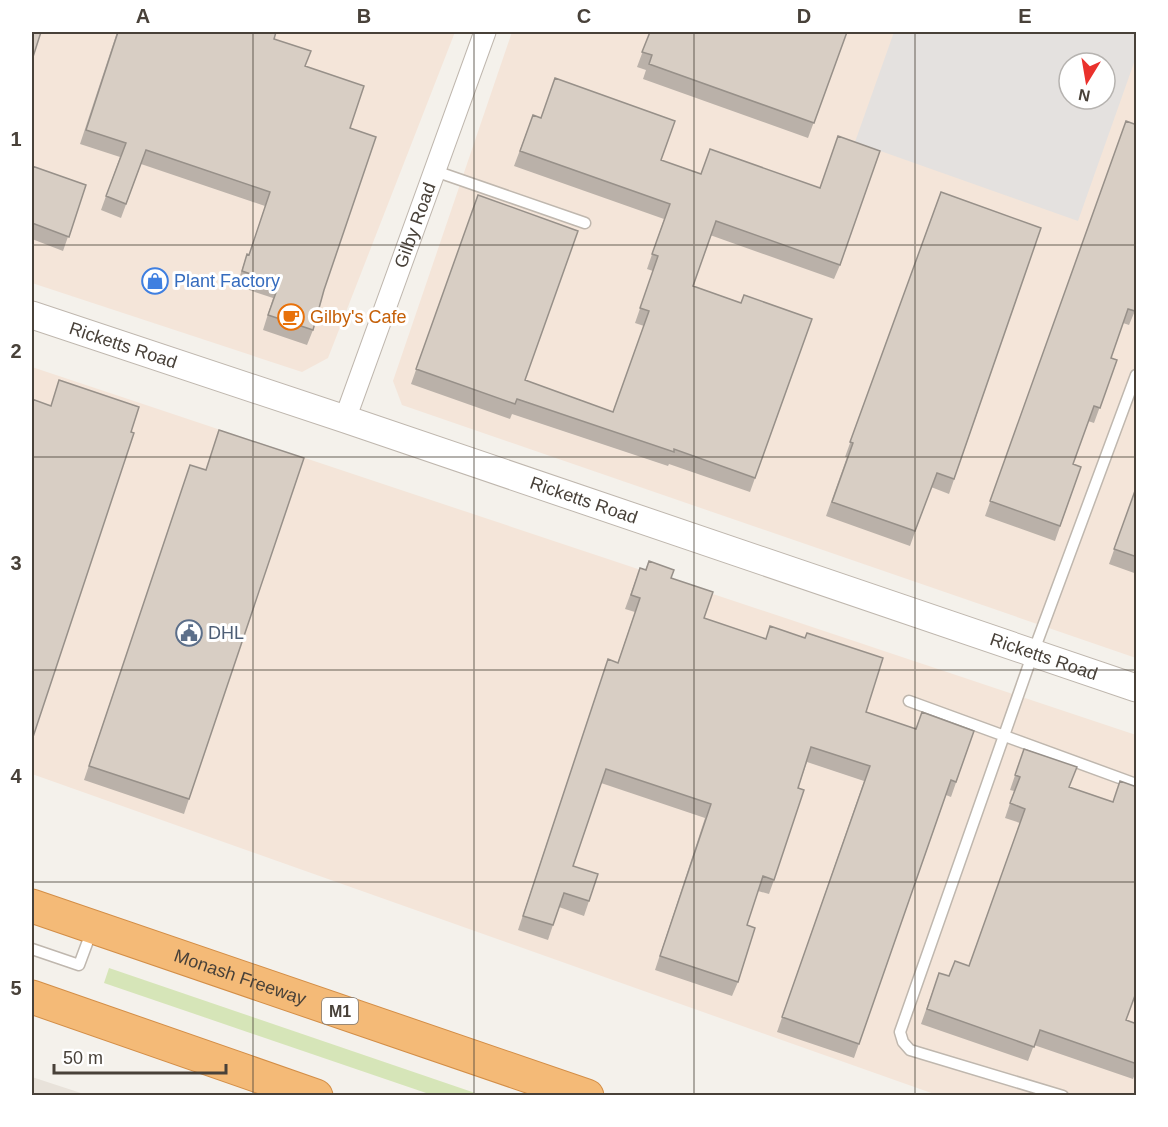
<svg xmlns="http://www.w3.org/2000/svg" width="1168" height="1127" font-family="Helvetica,sans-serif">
  <rect width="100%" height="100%" fill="#f4f1eb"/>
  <path fill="#e8e2da" d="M32,1077L87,1095H32Z"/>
  <path fill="#f4e5d9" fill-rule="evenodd" d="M32,32H455L328,358L302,372L32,283Z
    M512,32H1136V658L402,405L393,381ZM1069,63H1105V99H1069Z
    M32,367L1136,735V1095H937L32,774Z"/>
  <path fill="#d6e5b8" d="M109,968L481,1095H432L104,983Z"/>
  <path fill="#e4e1df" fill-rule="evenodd" d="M894,32H1136V57L1078,221L855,142ZM1069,63H1105V99H1069Z"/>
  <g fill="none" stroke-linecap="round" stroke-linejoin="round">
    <g stroke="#bfb7ae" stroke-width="13">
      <path id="service" d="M435,171L585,223
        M909,701L1136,784
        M32,949L79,965L92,930
        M1063,1096L910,1050L903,1042L900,1032L1033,653L1136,375"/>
    </g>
    <g stroke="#bfb7ae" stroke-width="23">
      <g id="minor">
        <path id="s1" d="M345,419L485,32"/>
      </g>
    </g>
    <g stroke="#bfb7ae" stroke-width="29">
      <g id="tertiary">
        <path id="s2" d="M32,315L345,419L1136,688"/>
      </g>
    </g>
    <g stroke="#d38e47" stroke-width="35">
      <g id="motorway">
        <path id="s3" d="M32,906L587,1096"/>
        <path d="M32,997L316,1096"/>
      </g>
    </g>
    <use href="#service" stroke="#fff" stroke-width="10"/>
    <use href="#minor" stroke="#fff" stroke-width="21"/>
    <use href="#tertiary" stroke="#fff" stroke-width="27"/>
    <use href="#motorway" stroke="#f4ba77" stroke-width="33"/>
  </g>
  <path fill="#bab1a9" d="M117,32H276L274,39L305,66L350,128L324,290L313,330L307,345L263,330L273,298L237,286L242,269L247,254L249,255L265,206L141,164L121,218L101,210L120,157L80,144Z
    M650,32H847L808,138L643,79L646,70L637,67Z
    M533,115L661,160L840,265L834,279L710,235L693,286L741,303L812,319L750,492L669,464L668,466L512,414L510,419L411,384L478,195L525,380L613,412L644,326L635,323L653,271L647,269L664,219L514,166Z
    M1126,121L1137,306L1129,325L1123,323L1111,358L1117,360L1094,423L1088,421L1073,464L1081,467L1055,541L985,516Z
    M32,166L86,185L63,251L32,239Z
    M941,192L1041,228L949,494L931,487L910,546L826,516L847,457H845Z
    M185,480L189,799L184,814L84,780Z
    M1136,488H1137V574L1109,564Z
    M649,561L671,578L704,618L866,712L916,729L974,731L951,797L946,795L854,1058L777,1032L864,781L807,762L798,788L774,880L769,894L758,891L747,925L738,982L732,996L655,970L705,818L601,783L573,866L598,874L584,916L559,907L548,940L518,930L603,674L618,662L635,612L625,609L640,568L645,570Z
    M1024,749L1069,787L1126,1020L1137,1024V1069L1133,1079L1034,1045L1028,1061L921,1024L939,973L949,976L969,966L1020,823L1005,818L1014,791L1010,790Z"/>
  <path fill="#d8cec4" stroke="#979089" stroke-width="1.5" d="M32,32H41L32,60Z
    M118,32H276L274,39L311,51L305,66L364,86L350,128L376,137L324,290L313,330L268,315L279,284L242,271L247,254L249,255L270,192L146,150L126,204L106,196L126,143L86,130Z
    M650,32H847L814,123L649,64L652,55L642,52Z
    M555,78L675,121L661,160L701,174L710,149L820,188L838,136L880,151L840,265L716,221L693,286L741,303L744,295L812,319L755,478L674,449V452L517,399L515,404L416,369L478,195L578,231L525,380L613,412L649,311L640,308L658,256L652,254L670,204L520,151L533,115L541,118Z
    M1126,121L1137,125V306L1135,311L1128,309L1111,358L1117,360L1100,408L1094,406L1073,464L1081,467L1060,526L990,501Z
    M32,166L86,185L69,237L32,223Z
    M941,192L1041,228L954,479L937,473L915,531L832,502L853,443L850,442Z
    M59,380L139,407L131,432L134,433L33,737H32V399L51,406Z
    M219,430L304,458L189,799L89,766L190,465L206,470Z
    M1136,488H1137V557L1114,549Z
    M649,561L674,570L671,578L713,592L704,618L766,639L770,626L805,638L807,633L883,658L866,712L916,729L922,712L974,731L956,782L951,780L859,1044L782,1017L870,766L811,747L798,788L804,790L774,880L763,876L747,925L755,928L738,982L660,956L711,804L606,769L573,866L598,874L589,901L564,893L553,925L523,916L608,659L618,663L640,598L631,595L640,568L646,570Z
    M1024,749L1077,767L1069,787L1113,802L1120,781L1137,787V990L1126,1020L1137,1024V1064L1040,1030L1034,1047L927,1009L939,973L949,976L955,961L969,966L1025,809L1010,803L1020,777L1015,775Z"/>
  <path fill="none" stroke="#484139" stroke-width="1.5" stroke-opacity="0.55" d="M253,32V1096M474,32V1096M694,32V1096M915,32V1096M32,245H1136M32,457H1136M32,670H1136M32,882H1136"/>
  <defs>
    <g id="shop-ring" transform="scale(1.35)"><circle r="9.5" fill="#fff" stroke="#3f7fe0" stroke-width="1.5"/><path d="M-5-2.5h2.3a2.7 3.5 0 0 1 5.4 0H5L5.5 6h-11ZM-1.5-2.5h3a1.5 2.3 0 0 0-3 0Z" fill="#3f7fe0"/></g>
    <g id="cafe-ring" transform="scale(1.35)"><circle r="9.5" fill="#fff" stroke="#e8710a" stroke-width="1.5"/><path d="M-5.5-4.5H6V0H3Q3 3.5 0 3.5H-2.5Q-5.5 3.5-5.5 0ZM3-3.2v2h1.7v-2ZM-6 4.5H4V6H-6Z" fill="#e8710a"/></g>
    <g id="civic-ring" transform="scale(1.35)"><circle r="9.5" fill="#fff" stroke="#5c6f8a" stroke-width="1.5"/><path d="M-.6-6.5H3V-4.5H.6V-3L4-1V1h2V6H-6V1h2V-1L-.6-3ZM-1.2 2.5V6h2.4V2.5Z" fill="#5c6f8a"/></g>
  </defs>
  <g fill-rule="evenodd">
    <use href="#shop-ring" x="155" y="281"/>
    <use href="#cafe-ring" x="291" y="317"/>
    <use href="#civic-ring" x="189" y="633"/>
  </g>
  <g text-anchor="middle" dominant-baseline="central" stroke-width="6" stroke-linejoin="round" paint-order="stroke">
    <rect fill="#fff" stroke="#7f7a74" stroke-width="1.5" x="322" y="998" width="36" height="26" rx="4.5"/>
    <g font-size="16" font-weight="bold" fill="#484139">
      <text x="340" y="1011">M1</text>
    </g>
    <g font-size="18" fill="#484139" stroke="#fff">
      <text stroke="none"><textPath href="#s1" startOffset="206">Gilby Road</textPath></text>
      <text stroke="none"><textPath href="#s2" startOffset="96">Ricketts Road</textPath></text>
      <text stroke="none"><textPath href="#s2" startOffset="582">Ricketts Road</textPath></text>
      <text stroke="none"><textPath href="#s2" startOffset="1068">Ricketts Road</textPath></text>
      <text stroke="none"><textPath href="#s3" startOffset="220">Monash Freeway</textPath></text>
    </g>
    <g font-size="18" fill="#366cbe" stroke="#fff" text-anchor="start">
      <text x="174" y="281">Plant Factory</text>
    </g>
    <g font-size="18" fill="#c56008" stroke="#fff" text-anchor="start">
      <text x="310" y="317">Gilby's Cafe</text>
    </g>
    <g font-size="18" fill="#4e5e75" stroke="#fff" text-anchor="start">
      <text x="208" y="633">DHL</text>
    </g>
  </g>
  <rect width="1168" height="1127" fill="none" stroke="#ffffff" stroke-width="66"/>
  <g transform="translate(1087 81) rotate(191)"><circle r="28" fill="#ffffff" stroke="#b6b3b0" stroke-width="1.5"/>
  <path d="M0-4.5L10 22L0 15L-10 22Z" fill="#ea312c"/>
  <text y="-9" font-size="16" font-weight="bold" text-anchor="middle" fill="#484139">N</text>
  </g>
  <path d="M54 1064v9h172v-9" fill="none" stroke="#484139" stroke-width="3"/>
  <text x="63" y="1064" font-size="18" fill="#484139" stroke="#ffffff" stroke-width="4.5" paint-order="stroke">50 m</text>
  <rect x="33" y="33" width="1102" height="1061" fill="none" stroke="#484139" stroke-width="2"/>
  <g font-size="20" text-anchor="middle" font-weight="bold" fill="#484139">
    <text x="143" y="23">A</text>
    <text x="364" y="23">B</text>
    <text x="584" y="23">C</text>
    <text x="804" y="23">D</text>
    <text x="1025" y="23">E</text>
    <text x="16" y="146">1</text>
    <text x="16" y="358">2</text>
    <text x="16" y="570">3</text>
    <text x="16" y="783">4</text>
    <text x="16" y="995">5</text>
  </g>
</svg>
